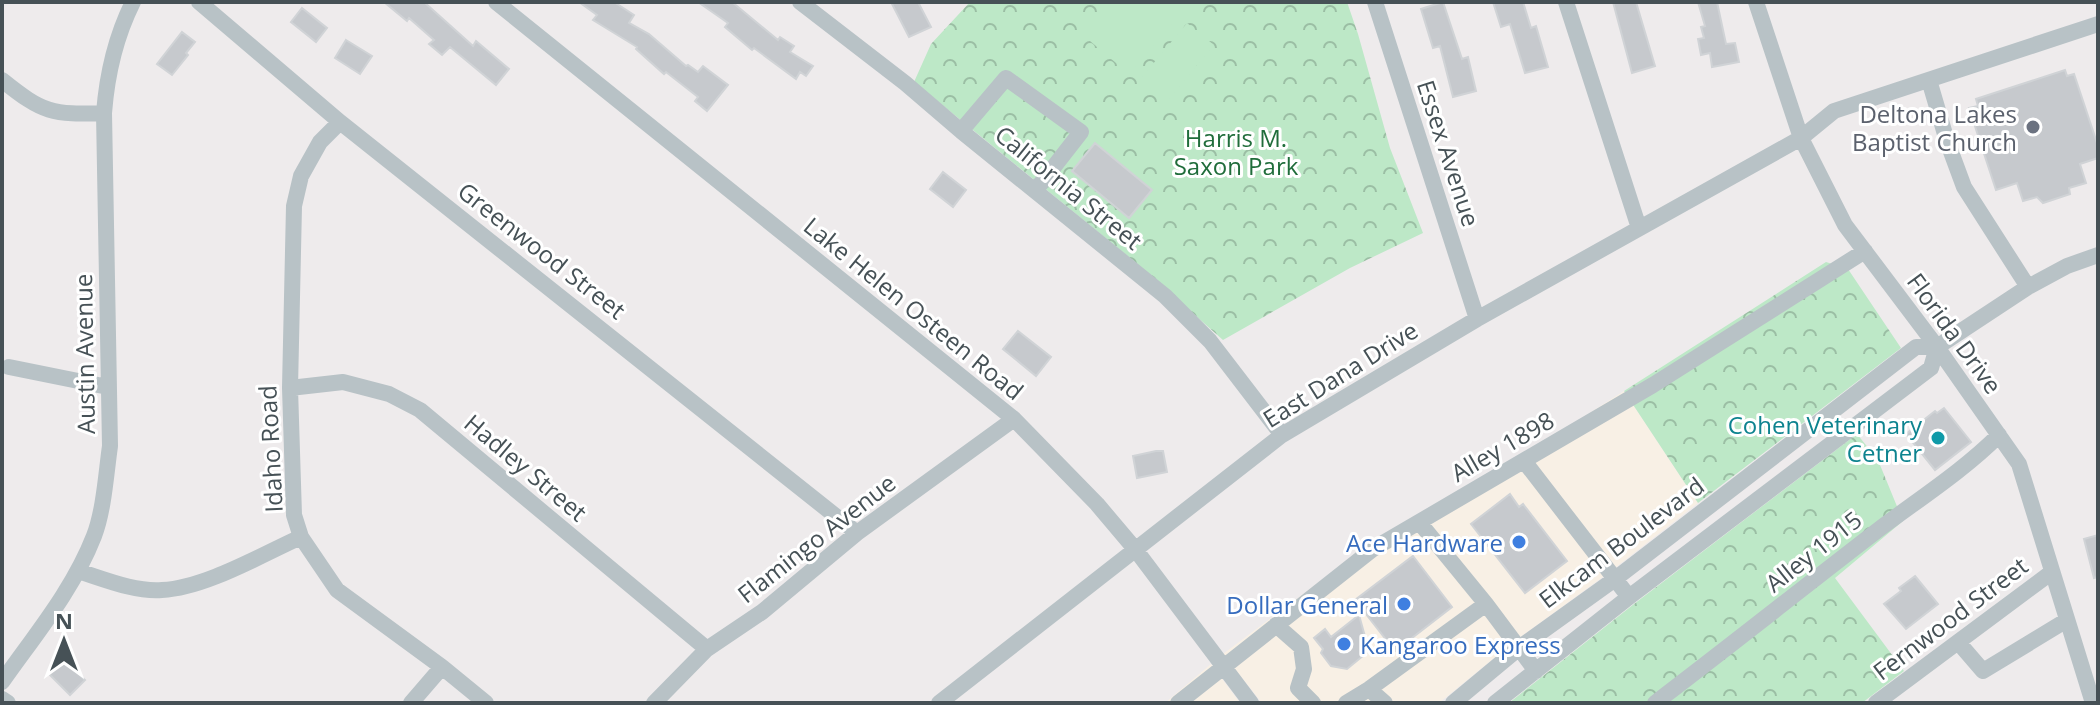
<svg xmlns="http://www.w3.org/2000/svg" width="2100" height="705" font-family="'Open Sans',sans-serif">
  <defs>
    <pattern id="forest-crowns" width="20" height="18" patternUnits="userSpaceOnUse" patternTransform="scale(2)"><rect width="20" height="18" fill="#bde8c7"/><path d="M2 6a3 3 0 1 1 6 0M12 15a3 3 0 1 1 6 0" fill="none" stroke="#9bbea4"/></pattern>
  </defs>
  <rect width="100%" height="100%" fill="#eeebec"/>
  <path fill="#f8f0e5" d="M1624,391L1698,503L1611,571L1515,641L1439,703H1262L1223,654L1334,571L1471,489Z
    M1211,664L1240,703H1165Z"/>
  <path fill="url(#forest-crowns)" d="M970,2H1347L1358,34L1390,148L1423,233L1350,268L1223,340L1135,262L914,82L931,44Z
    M1826,262L1848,269L1901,348L1698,503L1624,391Z
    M1857,434L1878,460L1903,521L1835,578L1904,671L1862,703H1509L1634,604Z"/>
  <path fill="#bde8c7" d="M1123,2H1175L1184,10L1129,74L1090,41Z
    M1187,23L1214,45L1169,99L1142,77Z"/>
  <path fill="#c6c9cd" stroke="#d0d3d6" stroke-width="2" d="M384,2H424L473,46L476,41L509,69L496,85L450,47L442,55L429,44L434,40L409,18L407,21Z
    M579,2H614L634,15L629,23L649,34L686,66L688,65L698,72L703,66L728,85L707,111L695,101L698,97L666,72L664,74L636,49L637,47L593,20L597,15Z
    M698,2H732L778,40L780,37L794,46L790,52L813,66L806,76L800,72L796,79L754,48L752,50L725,27L728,23Z
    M891,2H918L931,27L909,37Z
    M1443,2L1462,59L1468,57L1476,91L1453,97L1440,46L1433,48L1421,9Z
    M1493,2H1523L1531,28L1536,26L1548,67L1525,73L1510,24L1501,27Z
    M1613,2H1636L1655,66L1632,73Z
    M1698,2H1717L1726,44L1735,43L1739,62L1712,67L1710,53L1701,55L1698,39L1704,38L1701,27L1705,26Z
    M302,8L327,28L316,42L291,22Z
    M182,32L195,42L186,53L188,55L172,75L157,64Z
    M346,40L372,56L360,74L335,58Z
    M2065,70L2067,76L2074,74L2098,146V158L2080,164L2086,183L2069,188L2070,194L2043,203L2037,197L2023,201L2017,183L1996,190L1969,108L1978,106L1976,99Z
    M1095,143L1152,190L1129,218L1072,171Z
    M943,172L966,190L953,207L930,189Z
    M1018,331L1051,357L1036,376L1003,349Z
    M1944,408L1971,442L1935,470L1906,434L1935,411L1937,413Z
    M1156,451H1163L1167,472L1137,478L1133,456Z
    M1510,494L1519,507L1523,504L1567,561L1525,593L1471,524Z
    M2098,535V577L2094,578L2084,539Z
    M1413,556L1452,607L1395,651L1355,600Z
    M1915,576L1938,604L1906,629L1884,604L1901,591L1899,588Z
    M1359,615L1369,651L1347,669L1331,666L1321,653L1323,649L1314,638L1325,629L1331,637Z
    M63,659L85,680L70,695L48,673Z"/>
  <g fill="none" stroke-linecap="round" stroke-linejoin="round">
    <path stroke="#b8c2c6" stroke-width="16" d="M199,2L340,122L857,533
      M496,2L1014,419L1097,504L1135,549L1251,703
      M800,2L905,83L961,131L1165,296L1210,341L1282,435
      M1375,2L1477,319
      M1566,2L1639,228
      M1756,2L1801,138L1845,225L1937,347L2019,464L2093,703
      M2,80C43,113 52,115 104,113
      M1929,80L1947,141L1964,187L2028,287
      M340,122L320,142L301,176L294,206L290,388L294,515L301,537L337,590L442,667L486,703
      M961,131L1006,78L1081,132L1035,191
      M9,367L108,387
      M290,388L343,382L389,394L420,410L707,649
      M1524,461L1629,597
      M1419,522L1486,604L1536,671
      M78,571C104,579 134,592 162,590C205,588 261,555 301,537
      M1276,625L1301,647L1304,669L1298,688L1313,703
      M1958,642L1983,671L2067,620
      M2,682C35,635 73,590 94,536C104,510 106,474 110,446L104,113C107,75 116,36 133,2
      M1369,689L1385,703
      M2,699L8,703
      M411,703L442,667
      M654,703L707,649L762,612L857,533L1014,419
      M939,703L1282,435L1477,319L1801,138L1834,111L2098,24
      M1178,703L1373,549L1653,385L1865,251
      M1346,703L1369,689L1486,604
      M1453,703L1519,648L1615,579L1916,347H1937L2028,287L2067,266L2098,255
      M1495,703L1629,597L1931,368L1937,347
      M1655,703C1730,646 1804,587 1878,530C1919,499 1963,471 1999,435
      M1876,703L2052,572"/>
  </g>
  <circle fill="#6b7280" stroke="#fff" stroke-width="3" cx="2033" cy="127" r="8"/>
  <circle fill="#0f9aa8" stroke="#fff" stroke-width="3" cx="1938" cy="438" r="8"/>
  <g fill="#3f7fe0" stroke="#fff" stroke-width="3">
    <circle cx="1519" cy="542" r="8"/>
    <circle cx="1404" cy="604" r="8"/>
    <circle cx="1344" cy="644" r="8"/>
  </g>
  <g text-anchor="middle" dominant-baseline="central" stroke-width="6" stroke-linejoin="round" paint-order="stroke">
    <g font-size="24" fill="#5b616d" stroke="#fff" text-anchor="end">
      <text x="2017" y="113">Deltona Lakes<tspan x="2017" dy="28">Baptist Church</tspan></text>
    </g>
    <g font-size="24" fill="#206d3b" stroke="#fff">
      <text x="1236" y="137">Harris M.<tspan x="1236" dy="28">Saxon Park</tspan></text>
    </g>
    <g font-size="24" fill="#465156" stroke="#fff">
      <text transform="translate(1449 153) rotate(72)">Essex Avenue</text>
      <text transform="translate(1069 187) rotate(39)">California Street</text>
      <text transform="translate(542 250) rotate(38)">Greenwood Street</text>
      <text transform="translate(914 308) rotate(39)">Lake Helen Osteen Road</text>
      <text transform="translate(1955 333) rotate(54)">Florida Drive</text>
      <text transform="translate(84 354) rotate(-91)">Austin Avenue</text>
      <text transform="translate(1340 374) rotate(-32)">East Dana Drive</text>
      <text transform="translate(1502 446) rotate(-30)">Alley 1898</text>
      <text transform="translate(270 449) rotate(-93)">Idaho Road</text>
      <text transform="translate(526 467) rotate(40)">Hadley Street</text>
      <text transform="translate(816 538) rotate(-38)">Flamingo Avenue</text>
      <text transform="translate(1621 542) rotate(-37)">Elkcam Boulevard</text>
      <text transform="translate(1813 551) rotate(-38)">Alley 1915</text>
      <text transform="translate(1950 618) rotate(-37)">Fernwood Street</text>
    </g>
    <g font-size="24" fill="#0d838f" stroke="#fff" text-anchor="end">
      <text x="1922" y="424">Cohen Veterinary<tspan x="1922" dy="28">Cetner</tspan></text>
    </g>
    <g font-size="24" fill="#366cbe" stroke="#fff" text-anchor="end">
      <text x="1503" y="542">Ace Hardware</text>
      <text x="1388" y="604">Dollar General</text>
      <text x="1360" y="644" text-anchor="start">Kangaroo Express</text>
    </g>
  </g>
  <rect width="2100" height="705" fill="none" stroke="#465156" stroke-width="8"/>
  <g transform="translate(64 641)" stroke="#ffffff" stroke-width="6" paint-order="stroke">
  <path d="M0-6L14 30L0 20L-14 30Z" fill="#465156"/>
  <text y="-12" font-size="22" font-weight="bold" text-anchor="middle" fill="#465156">N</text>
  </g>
</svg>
